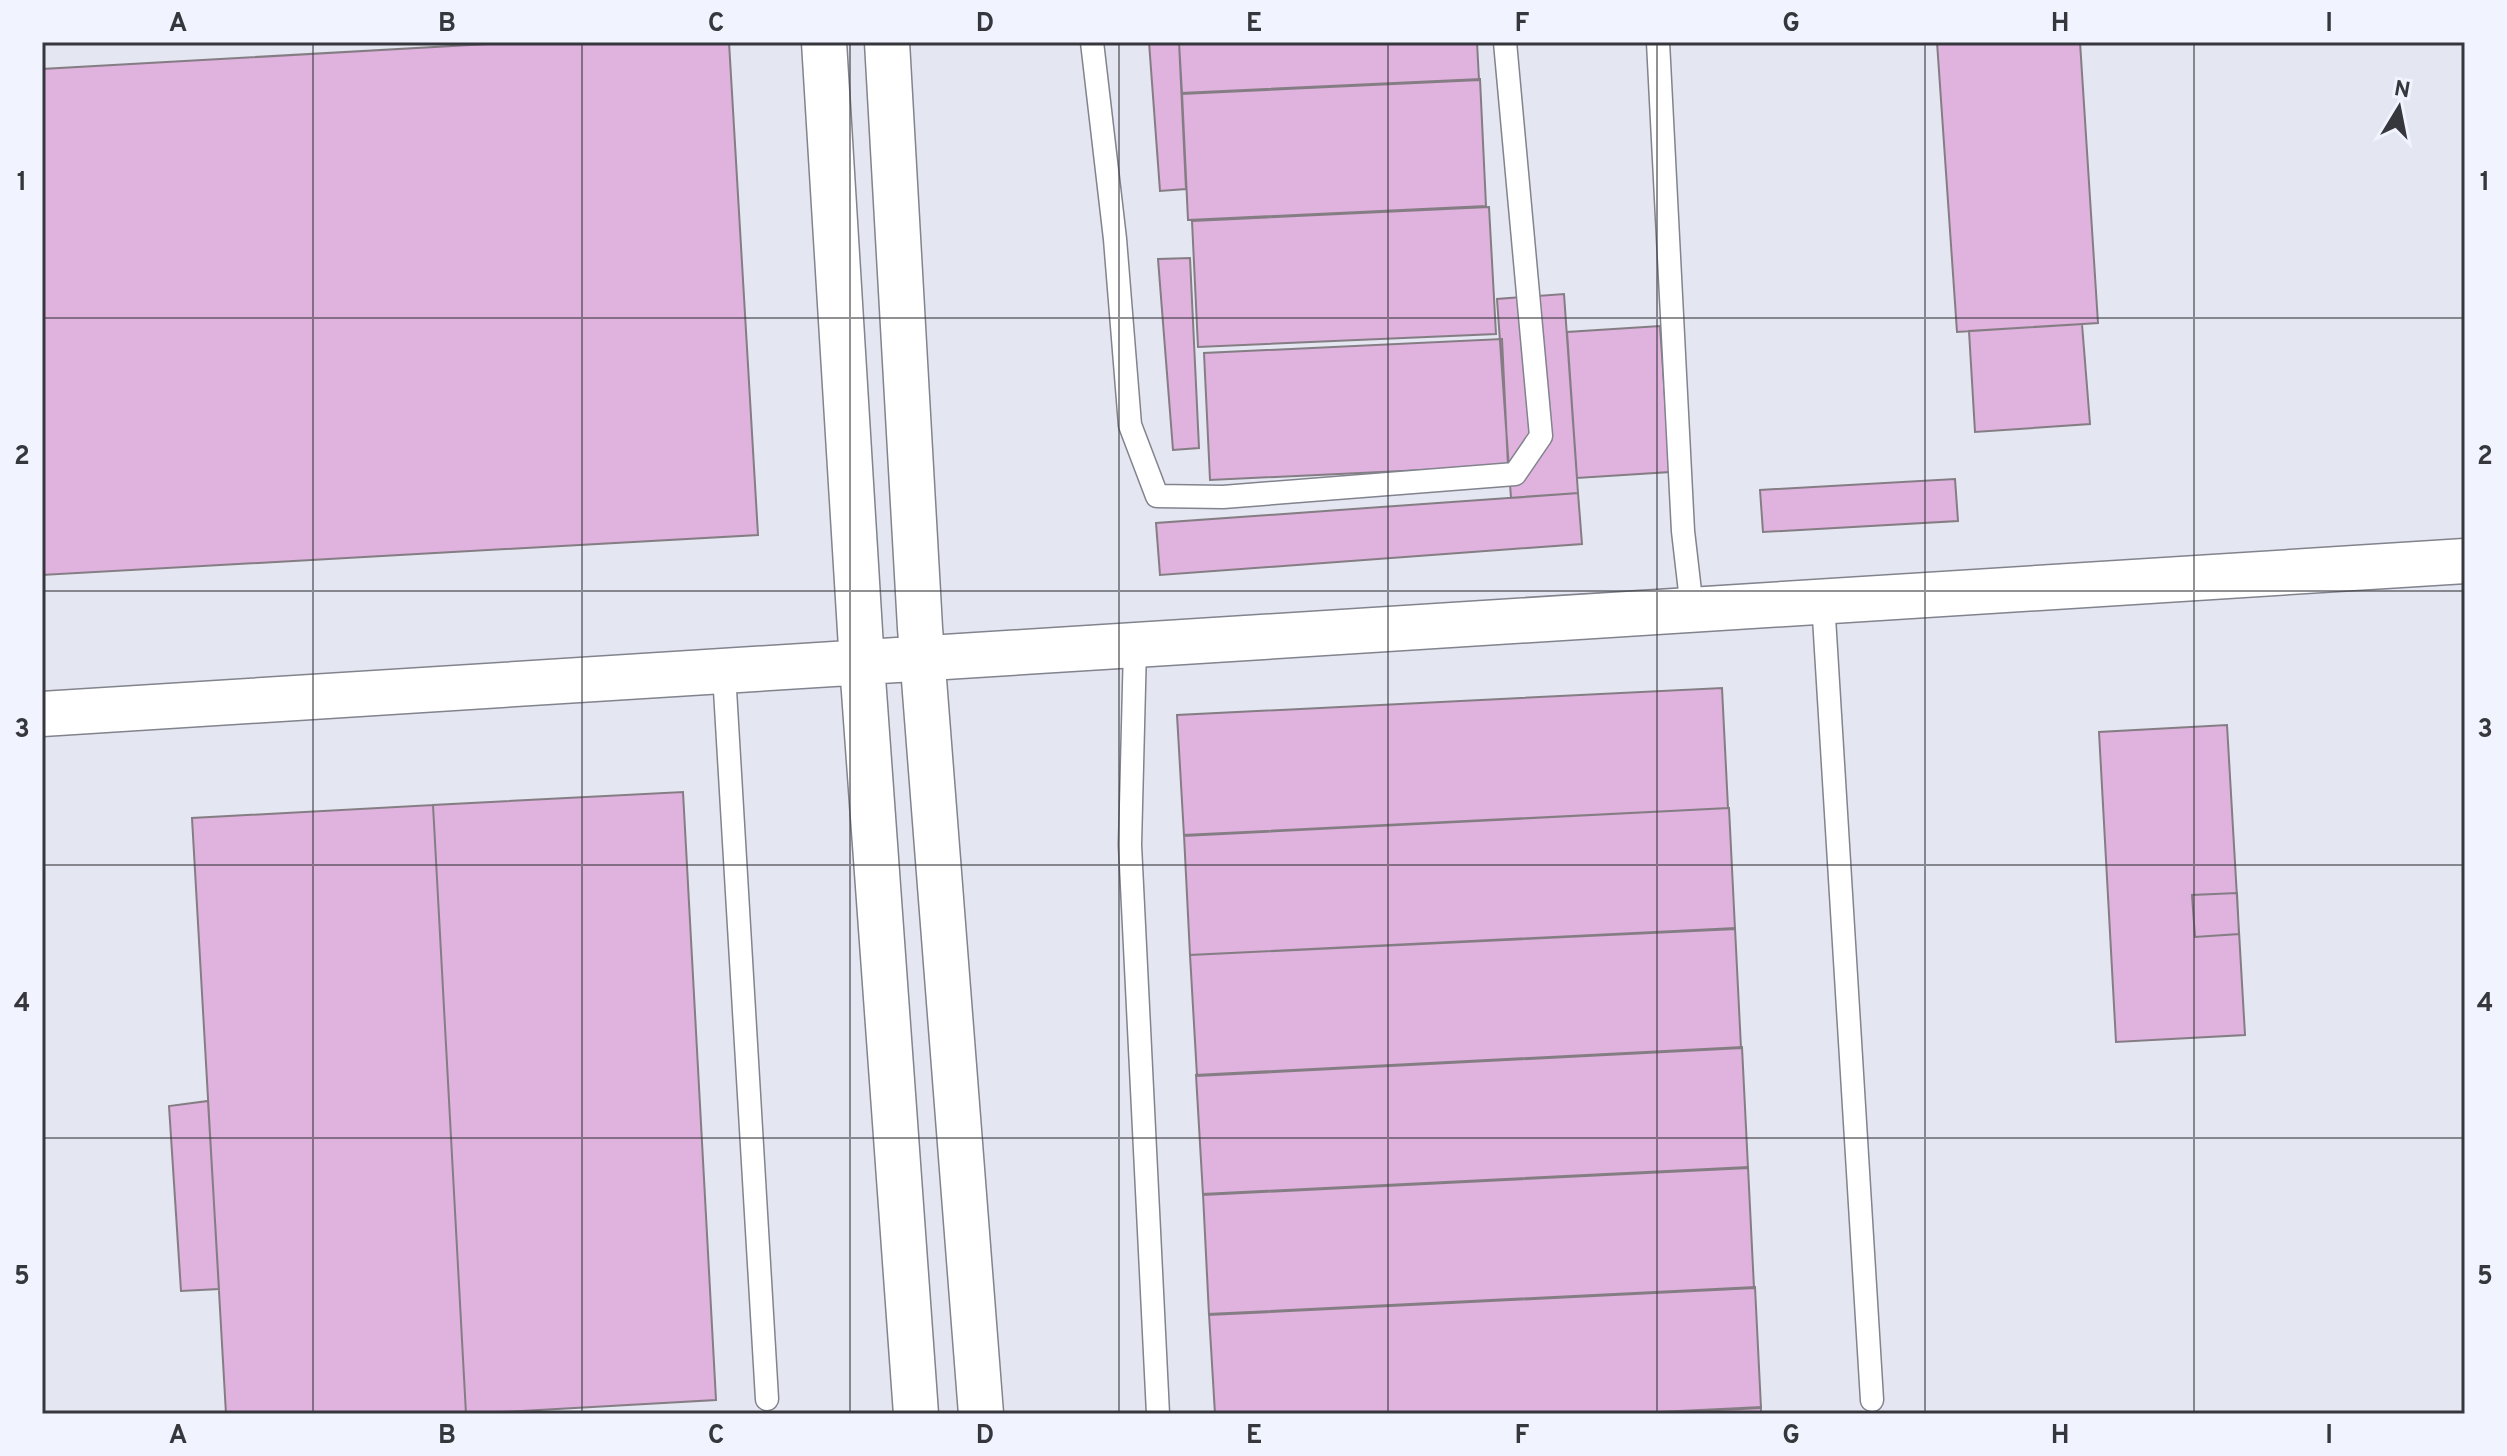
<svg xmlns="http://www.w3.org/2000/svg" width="2507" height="1456" font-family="Overpass,sans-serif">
  <rect width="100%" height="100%" fill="#e4e6f1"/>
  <path fill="#e0b2de" stroke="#857d84" stroke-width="2" d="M524,42H729L758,535L42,575V69Z
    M1149,42H1179L1186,189L1160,191Z
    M1179,42H1477L1479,80L1182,94Z
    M1937,42H2080L2098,323L1957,332Z
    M1480,79L1486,206L1188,220L1182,93Z
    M1489,207L1496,334L1198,347L1192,221Z
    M1190,258L1199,448L1173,450L1158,259Z
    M1564,294L1578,493L1511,498L1497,299Z
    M2082,324L2090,424L1975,432L1969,331Z
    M1660,326L1670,472L1577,478L1567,332Z
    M1502,339L1508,466L1210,480L1204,353Z
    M1955,479L1958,521L1763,532L1760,490Z
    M1578,493L1582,544L1160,575L1156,523Z
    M1722,688L1728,808L1184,836L1177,715Z
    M2227,725L2245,1035L2116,1042L2099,732Z
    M683,792L716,1400L466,1414L433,805Z
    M433,805L466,1414H226L192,818Z
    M1729,808L1735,929L1190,955L1184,835Z
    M2237,893L2239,934L2195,937L2192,895Z
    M1735,928L1741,1048L1197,1076L1190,955Z
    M1742,1047L1748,1168L1203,1195L1196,1075Z
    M208,1101L219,1289L181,1291L169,1106Z
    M1748,1167L1754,1288L1209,1315L1203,1194Z
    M1755,1287L1761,1408L1634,1414H1215L1209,1314Z
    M1761,1407V1414H1618Z"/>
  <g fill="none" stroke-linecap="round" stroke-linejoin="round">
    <g stroke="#81838d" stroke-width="25">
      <path id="lane" d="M1092,42L1115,239L1130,425L1157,496L1223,497L1515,474L1541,436L1505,42
        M1658,42L1683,531L1692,609
        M1823,601L1872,1400
        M1135,647L1130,845L1158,1414
        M724,673L767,1399"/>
    </g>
    <g stroke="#81838d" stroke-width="47">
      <path id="street" d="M824,42L862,664L916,1414
        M887,42L920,628L981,1414
        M42,714L2465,561"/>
    </g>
    <use href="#lane" stroke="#fff" stroke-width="22"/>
    <use href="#street" stroke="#fff" stroke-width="44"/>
  </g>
  <path fill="none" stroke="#36373c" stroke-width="2" stroke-opacity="0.55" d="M313,42V1414M582,42V1414M850,42V1414M1119,42V1414M1388,42V1414M1657,42V1414M1925,42V1414M2194,42V1414M42,318H2465M42,591H2465M42,865H2465M42,1138H2465"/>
  <rect width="2507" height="1456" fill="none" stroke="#f1f3ff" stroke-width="88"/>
  <g transform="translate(2399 108) rotate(10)" stroke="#f1f3ff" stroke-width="6" paint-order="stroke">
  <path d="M0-6L14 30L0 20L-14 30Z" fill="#36373c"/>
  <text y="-12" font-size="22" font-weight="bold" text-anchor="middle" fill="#36373c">N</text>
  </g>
  <rect x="44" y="44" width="2419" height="1368" fill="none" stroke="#36373c" stroke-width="3"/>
  <g font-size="26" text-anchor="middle" font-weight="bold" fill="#36373c">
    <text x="178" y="31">A</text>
    <text x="447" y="31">B</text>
    <text x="716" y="31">C</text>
    <text x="985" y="31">D</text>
    <text x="1254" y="31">E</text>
    <text x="1522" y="31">F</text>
    <text x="1791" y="31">G</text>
    <text x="2060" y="31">H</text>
    <text x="2329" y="31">I</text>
    <text x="22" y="190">1</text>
    <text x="2485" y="190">1</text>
    <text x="22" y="464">2</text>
    <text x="2485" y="464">2</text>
    <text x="22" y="737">3</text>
    <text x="2485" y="737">3</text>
    <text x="22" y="1011">4</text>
    <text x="2485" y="1011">4</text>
    <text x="22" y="1284">5</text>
    <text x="2485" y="1284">5</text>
    <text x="178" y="1443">A</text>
    <text x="447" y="1443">B</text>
    <text x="716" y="1443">C</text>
    <text x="985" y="1443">D</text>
    <text x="1254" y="1443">E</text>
    <text x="1522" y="1443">F</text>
    <text x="1791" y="1443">G</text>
    <text x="2060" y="1443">H</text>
    <text x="2329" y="1443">I</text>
  </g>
</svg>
